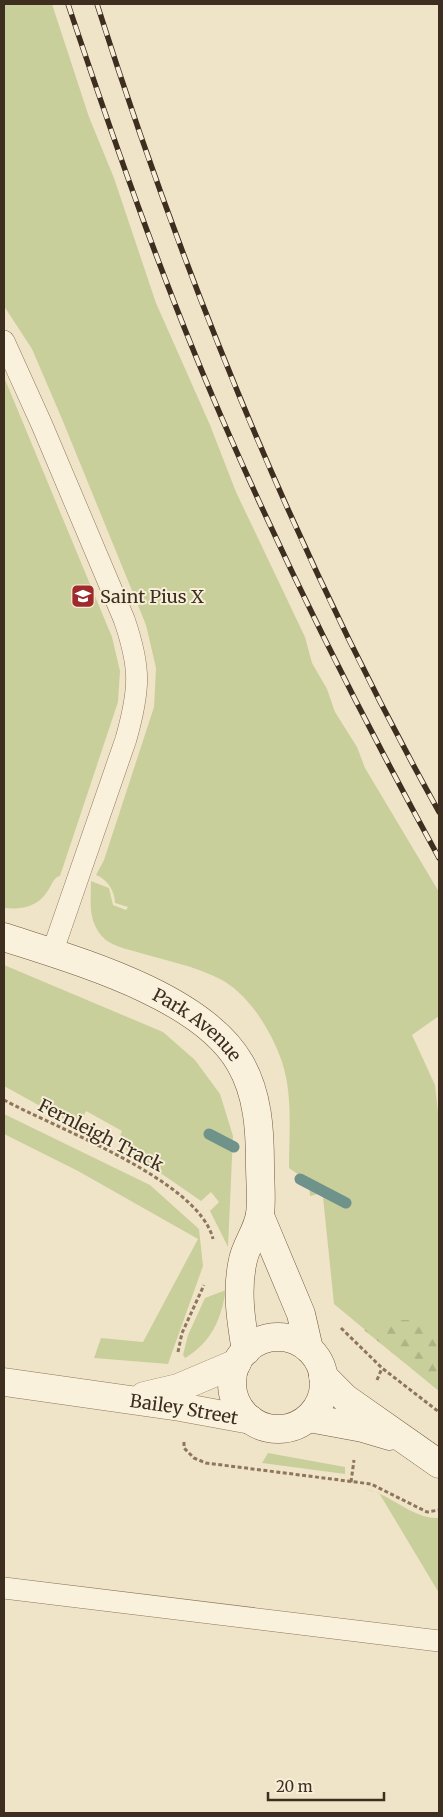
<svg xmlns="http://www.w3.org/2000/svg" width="443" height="1817" font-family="Merriweather,serif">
  <defs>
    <pattern id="forest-firs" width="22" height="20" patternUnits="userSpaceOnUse" patternTransform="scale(1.25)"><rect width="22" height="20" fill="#c9cf9b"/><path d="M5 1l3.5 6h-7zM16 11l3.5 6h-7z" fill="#aeb285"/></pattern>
  </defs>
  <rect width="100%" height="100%" fill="#f0e4c8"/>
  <path fill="#c9cf9b" d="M4,4H52L89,117L114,178L156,303L210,425L236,492L305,637L312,663L327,689L335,712L357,747L365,768L439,892V1016L412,1035L435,1085L439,1122V1391L334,1304L323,1197L318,1194L310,1196L309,1182L289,1168C289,1134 293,1095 282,1062C272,1032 249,994 220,979C195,966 164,960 137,952C123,948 106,945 98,931C88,915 91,899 91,881L109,888L113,905L126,910L128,907L115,903C115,891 107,879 96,875L104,860L154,707L156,668L146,625L62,419L32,349L4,306Z
    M4,377L112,637L120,671L118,702L60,876C54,878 53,882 50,887C40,906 24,910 4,908Z
    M4,965L163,1032L195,1060L220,1094L233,1136L228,1247L210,1211L219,1202L211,1192L201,1201L117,1143L122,1131L86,1111L78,1127L4,1086Z
    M4,1114L150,1185L199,1229L203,1266L168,1364L94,1358L101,1338L143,1342L198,1239L78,1171L4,1134Z
    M226,1290C221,1319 212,1342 185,1358L183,1355L188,1335L205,1298Z
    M268,1453L345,1467V1474L262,1463Z
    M364,1489C391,1493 411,1519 439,1518V1593L379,1493Z"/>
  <path fill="url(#forest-firs)" d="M394,1320H413L439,1332V1391L364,1330Z"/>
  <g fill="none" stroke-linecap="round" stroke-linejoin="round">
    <path stroke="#6f938a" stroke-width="11" d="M209,1134L234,1147
      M300,1179L346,1203"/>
    <g stroke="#8d765c" stroke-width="22">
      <path id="service" d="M4,341L42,425L124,619C141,668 140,689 126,739L52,953
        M4,1588L439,1641"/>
    </g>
    <g stroke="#8d765c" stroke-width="29">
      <g id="minor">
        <path id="s1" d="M4,1382L180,1407L251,1420"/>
        <path d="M144,1396L178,1388L237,1363"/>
      </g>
    </g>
    <g stroke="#6f573f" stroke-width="29">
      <g id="secondary">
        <path id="s2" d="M4,937C74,960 201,995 240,1063C258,1094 260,1130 260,1165C260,1181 262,1199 260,1214C258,1230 246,1245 243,1260C236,1290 241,1321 246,1351"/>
        <path d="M260,1216L301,1314L309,1349"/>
        <circle cx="278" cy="1383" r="46"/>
        <path d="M323,1376L345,1398L439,1464"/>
        <path d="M309,1418L363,1428L390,1436"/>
      </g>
    </g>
    <path stroke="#8d765c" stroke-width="3" stroke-dasharray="4 2.5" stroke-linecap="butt" d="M4,1100C55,1128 199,1180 213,1239
      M341,1328L382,1368L439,1412
      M178,1352L182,1333L204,1285
      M377,1380L382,1368
      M184,1442V1448L194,1458L206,1463L371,1484L427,1512L439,1510
      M351,1482L354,1460"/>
    <use href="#service" stroke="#faf1dc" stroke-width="21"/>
    <use href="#minor" stroke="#faf1dc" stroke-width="28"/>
    <use href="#secondary" stroke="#faf1dc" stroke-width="28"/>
    <g stroke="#3d2e20" stroke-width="5.5">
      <path id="rail" d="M68,4C117,150 168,297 231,439C294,582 364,721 439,858
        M97,4C186,284 296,555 439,812"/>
    </g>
    <use href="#rail" stroke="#f7eed8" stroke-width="4" stroke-dasharray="11" stroke-linecap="butt"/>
  </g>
  <defs>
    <g id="school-square" transform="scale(1.25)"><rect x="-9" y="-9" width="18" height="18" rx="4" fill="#9e2a2b" stroke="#f7eed8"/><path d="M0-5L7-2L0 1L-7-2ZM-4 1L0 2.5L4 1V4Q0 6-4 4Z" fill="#fff"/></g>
  </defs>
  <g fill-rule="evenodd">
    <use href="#school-square" x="83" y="596"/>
  </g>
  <g text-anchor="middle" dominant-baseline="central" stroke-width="4" stroke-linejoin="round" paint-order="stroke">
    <g font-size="18" fill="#3d2e20" stroke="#f7eed8" text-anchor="start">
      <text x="100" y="596">Saint Pius X</text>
    </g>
    <g font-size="18" fill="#3d2e20" stroke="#f7eed8">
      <text stroke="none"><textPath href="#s2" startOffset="214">Park Avenue</textPath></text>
      <text transform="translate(101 1135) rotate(27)">Fernleigh Track</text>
      <text stroke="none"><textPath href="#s1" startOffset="182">Bailey Street</textPath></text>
    </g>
  </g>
  <rect width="443" height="1817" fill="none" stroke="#3d2e20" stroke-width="10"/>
  <path d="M268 1792v8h116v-8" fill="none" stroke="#3d2e20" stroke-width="2.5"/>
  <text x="276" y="1792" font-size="15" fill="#3d2e20" stroke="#f7eed8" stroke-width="4" paint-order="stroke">20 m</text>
</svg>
